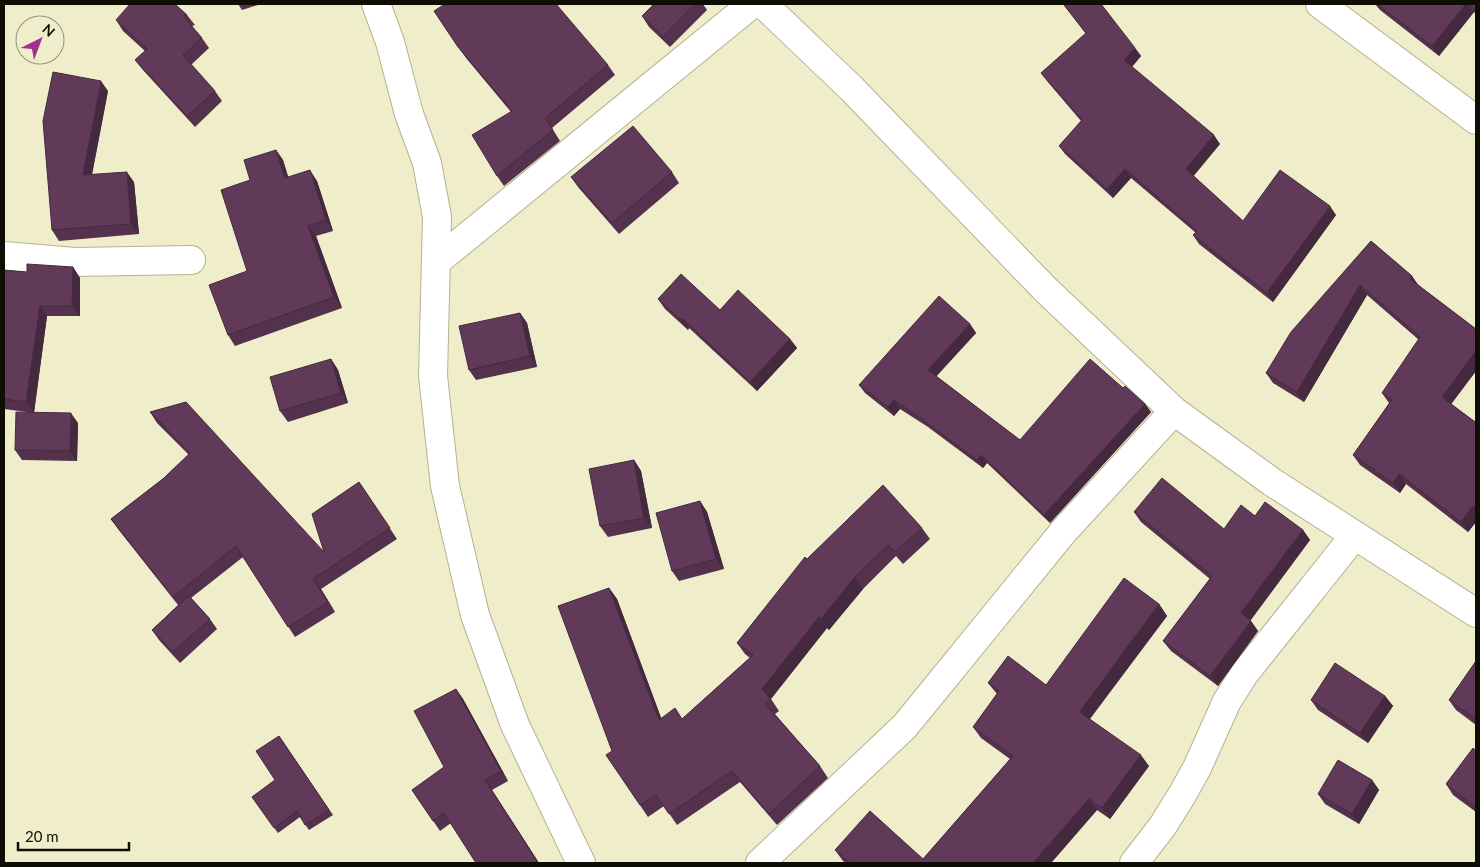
<svg xmlns="http://www.w3.org/2000/svg" width="1480" height="867" font-family="Lato,sans-serif">
  <rect width="100%" height="100%" fill="#f0edca"/>
  <g fill="none" stroke-linecap="round" stroke-linejoin="round">
    <g stroke="#b5b291" stroke-width="30">
      <path id="minor" d="M376,4L390,42L409,114L427,163L437,217L433,376L445,486L475,615L515,725L581,863
        M763,4L851,88L1045,289L1174,411L1272,482L1476,613
        M1320,4L1476,120
        M4,256L75,262L191,260
        M436,262L752,4
        M760,863L905,726L1063,532L1174,411
        M1134,863L1162,827L1182,795L1197,768L1227,701L1245,673L1355,535"/>
    </g>
    <use href="#minor" stroke="#fff" stroke-width="28"/>
  </g>
  <path fill="#54324d" d="M238,4H261L242,10Z
    M654,4H703L707,10L670,47L649,27L642,16Z
    M1375,4H1476V14L1474,12L1439,56L1380,10Z
    M1064,5L1135,48L1141,56L1132,67L1220,144L1193,176L1243,221L1336,215L1273,302L1199,244L1193,235L1196,233L1131,178L1113,198L1065,154L1059,146L1081,121L1047,81L1041,73L1086,34Z
    M434,11L608,65L615,75L552,128L560,141L504,186L497,176L511,112L466,58Z
    M187,15L195,25L192,26L202,38L209,48L191,65L215,91L222,101L195,127L143,70L135,60L145,51L123,31L116,20Z
    M108,91L92,174L134,182L139,234L59,241L52,230Z
    M276,150L283,160L288,177L317,181L333,231L316,236L342,308L235,346L228,335L247,271L250,180Z
    M672,172L679,183L619,234L578,187L571,177Z
    M1371,241L1412,276L1417,284L1476,329V371L1451,404L1476,422V522L1468,532L1406,484L1400,493L1360,465L1353,455L1389,403L1382,393L1419,340L1367,295L1304,402L1273,383L1266,373Z
    M73,267L80,278V316H47L34,412L78,423L77,461L22,460L15,450L27,412L4,409V270L27,272Z
    M658,299L720,310L790,339L797,348L757,391L689,328L688,330L665,309Z
    M520,313L527,323L537,367L476,380L469,370Z
    M970,324L976,333L936,376L1020,440L1123,388L1145,404L1151,412L1050,523L987,463L983,468L928,427L900,409L894,416L865,393L859,385Z
    M331,359L338,370L348,403L288,422L280,411Z
    M150,412L324,552L359,482L397,539L321,589L335,612L295,637L243,557L191,598L210,619L217,629L180,663L159,640L152,630L178,605L118,529L111,519L164,478L189,455L157,423Z
    M634,460L641,471L652,528L608,537L600,526Z
    M700,501L707,512L724,569L679,581L672,571Z
    M1134,512L1224,529L1255,516L1303,530L1310,540L1250,620L1258,631L1218,686L1171,651L1163,641L1210,579L1141,522Z
    M922,528L930,539L903,564L896,556L863,589L829,630L827,628L771,699L779,711L775,714L820,766L828,778L777,825L740,782L677,825L664,806L648,817L606,755L612,751L609,588L617,599L661,718L682,719L750,658L745,654L737,643L807,559Z
    M1159,604L1167,616L1090,719L1149,766L1110,819L1097,810L1051,863H846L843,861L835,850L923,859L1010,759L981,738L973,727L997,694L988,683L1046,685Z
    M1476,661V725L1456,710L1449,700Z
    M456,689L463,699L508,781L492,790L539,863H476L451,823L440,831L412,790L444,767Z
    M1385,696L1393,706L1368,743L1318,710L1311,700Z
    M279,736L333,815L309,830L300,817L278,833L252,797L275,780Z
    M1476,751V812L1453,795L1446,784Z
    M1372,780L1379,790L1359,824L1325,804L1318,794Z"/>
  <path fill="#45293e" d="M1466,4H1468L1474,12L1439,56L1432,46Z
    M1135,48L1141,56L1130,69L1124,60Z
    M101,81L108,91L90,185L83,175Z
    M1214,135L1220,144L1192,178L1186,169Z
    M276,150L283,160L292,189L285,178Z
    M1125,169L1131,178L1113,198L1107,189Z
    M310,170L317,181L333,231L326,220Z
    M127,172L134,182L139,234L131,224Z
    M1330,206L1336,215L1273,302L1267,293Z
    M308,226L316,236L342,308L334,297Z
    M73,267L80,278V316L72,306Z
    M1412,276L1419,286L1410,279Z
    M1360,285L1367,295L1304,402L1297,392Z
    M40,306L47,316L34,413L26,402Z
    M520,313L527,323L537,367L530,356Z
    M683,319L689,328L688,330L681,320Z
    M970,324L976,333L934,379L928,370Z
    M790,339L797,348L757,391L750,382Z
    M1476,351V371L1449,407L1442,397Z
    M331,359L338,370L348,403L341,393Z
    M894,400L900,409L894,416L888,407Z
    M1145,404L1151,412L1050,523L1044,515Z
    M71,413L78,423L77,461L70,451Z
    M981,455L987,463L983,468L977,460Z
    M634,460L641,471L652,528L644,518Z
    M1399,474L1406,484L1400,493L1393,483Z
    M700,501L707,512L724,569L716,559Z
    M1473,506L1476,510V522L1468,532L1461,522Z
    M1303,530L1310,540L1248,624L1241,613Z
    M855,577L863,589L829,630L821,619Z
    M313,579L321,589L335,612L328,602Z
    M609,588L617,599L666,731L659,720Z
    M1159,604L1167,616L1088,721L1081,713V710Z
    M819,617L827,628L770,700L762,689Z
    M1251,621L1258,631L1218,686L1210,676Z
    M456,689L463,699L508,781L501,771Z
    M1385,696L1393,706L1368,743L1360,733Z
    M1141,755L1149,766L1110,819L1102,808Z
    M485,780L492,790L539,863H538Z
    M1372,780L1379,790L1359,824L1352,814Z
    M1089,799L1097,810L1051,863H1033Z"/>
  <path fill="#623a59" stroke="#45293e" d="M130,4H175L187,15L183,16L202,38L183,55L215,91L187,116L135,60L147,49L116,20Z
    M445,4H556L608,65L545,118L553,130L497,176L472,135L512,111L458,47L434,11Z
    M654,4H695L663,37L642,16Z
    M1065,4H1101L1135,48L1124,60L1214,135L1186,169L1243,221L1280,170L1330,206L1267,293L1193,235L1197,231L1125,169L1107,189L1059,146L1082,120L1041,73L1086,33L1064,5Z
    M1377,4H1466L1432,46Z
    M1469,4H1476V10Z
    M53,72L101,81L83,175L127,172L131,224L52,230L43,121Z
    M633,126L672,172L612,223L571,177Z
    M276,150L285,178L310,170L326,220L308,226L334,297L228,335L209,285L247,271L221,190L250,180L244,160Z
    M1371,241L1412,276L1410,279L1476,329V351L1442,397L1476,423V508L1473,506L1461,522L1399,474L1393,483L1353,455L1392,400L1382,393L1420,337L1360,285L1297,392L1266,373L1291,332Z
    M27,264L73,267L72,306H40L26,402L4,399V270L27,272Z
    M681,274L720,310L738,290L790,339L750,382L683,319L681,320L658,299Z
    M939,296L970,324L928,370L1020,440L1090,359L1123,388L1125,386L1145,404L1044,515L981,455L977,460L922,419L894,400L888,407L859,385Z
    M520,313L530,356L469,370L459,326Z
    M331,359L341,393L280,411L270,377Z
    M186,402L324,552L312,514L359,482L390,528L313,579L328,602L288,627L236,546L173,597L111,519L164,478L190,453L150,412Z
    M16,412L71,413L70,451L15,450Z
    M634,460L644,518L600,526L589,469Z
    M1162,478L1224,529L1241,505L1255,516L1265,502L1303,530L1241,613L1251,621L1210,676L1163,641L1212,576L1134,512Z
    M883,485L922,528L895,552L888,545L855,577L821,619L819,617L762,689L771,699L765,704L820,766L769,814L732,771L669,814L656,795L640,805L606,755L612,751L558,606L609,588L659,720L675,708L682,719L753,655L737,643L805,557L807,559Z
    M700,501L716,559L672,571L656,513Z
    M1124,578L1159,604L1081,710V713L1141,755L1102,808L1089,799L1033,863H850L835,850L870,811L923,859L1013,756L973,727L999,691L988,683L1008,656L1046,685Z
    M189,596L210,619L173,652L152,630Z
    M1476,661V719L1449,700Z
    M1335,663L1385,696L1360,733L1311,700Z
    M456,689L501,771L485,780L538,863H476L444,813L433,821L412,790L444,767L414,711Z
    M279,736L329,810L305,825L297,811L274,828L252,797L275,780L256,751Z
    M1473,748L1476,751V806L1475,807L1446,784Z
    M1338,760L1372,780L1352,814L1318,794Z"/>
  <rect width="1480" height="867" fill="none" stroke="#0f0e04" stroke-width="10"/>
  <g transform="translate(40 40) rotate(42)"><circle r="24" fill="#f0edca" stroke="#96947b"/>
  <path d="M0-4L9 19L0 12L-9 19Z" fill="#a1318e"/>
  <text y="-8" font-size="14" font-weight="bold" text-anchor="middle" fill="#0f0e04">N</text>
  </g>
  <path d="M18 842v8h111v-8" fill="none" stroke="#0f0e04" stroke-width="2.5"/>
  <text x="25" y="842" font-size="15" fill="#0f0e04" stroke="#f0edca" stroke-width="4" paint-order="stroke">20 m</text>
</svg>
